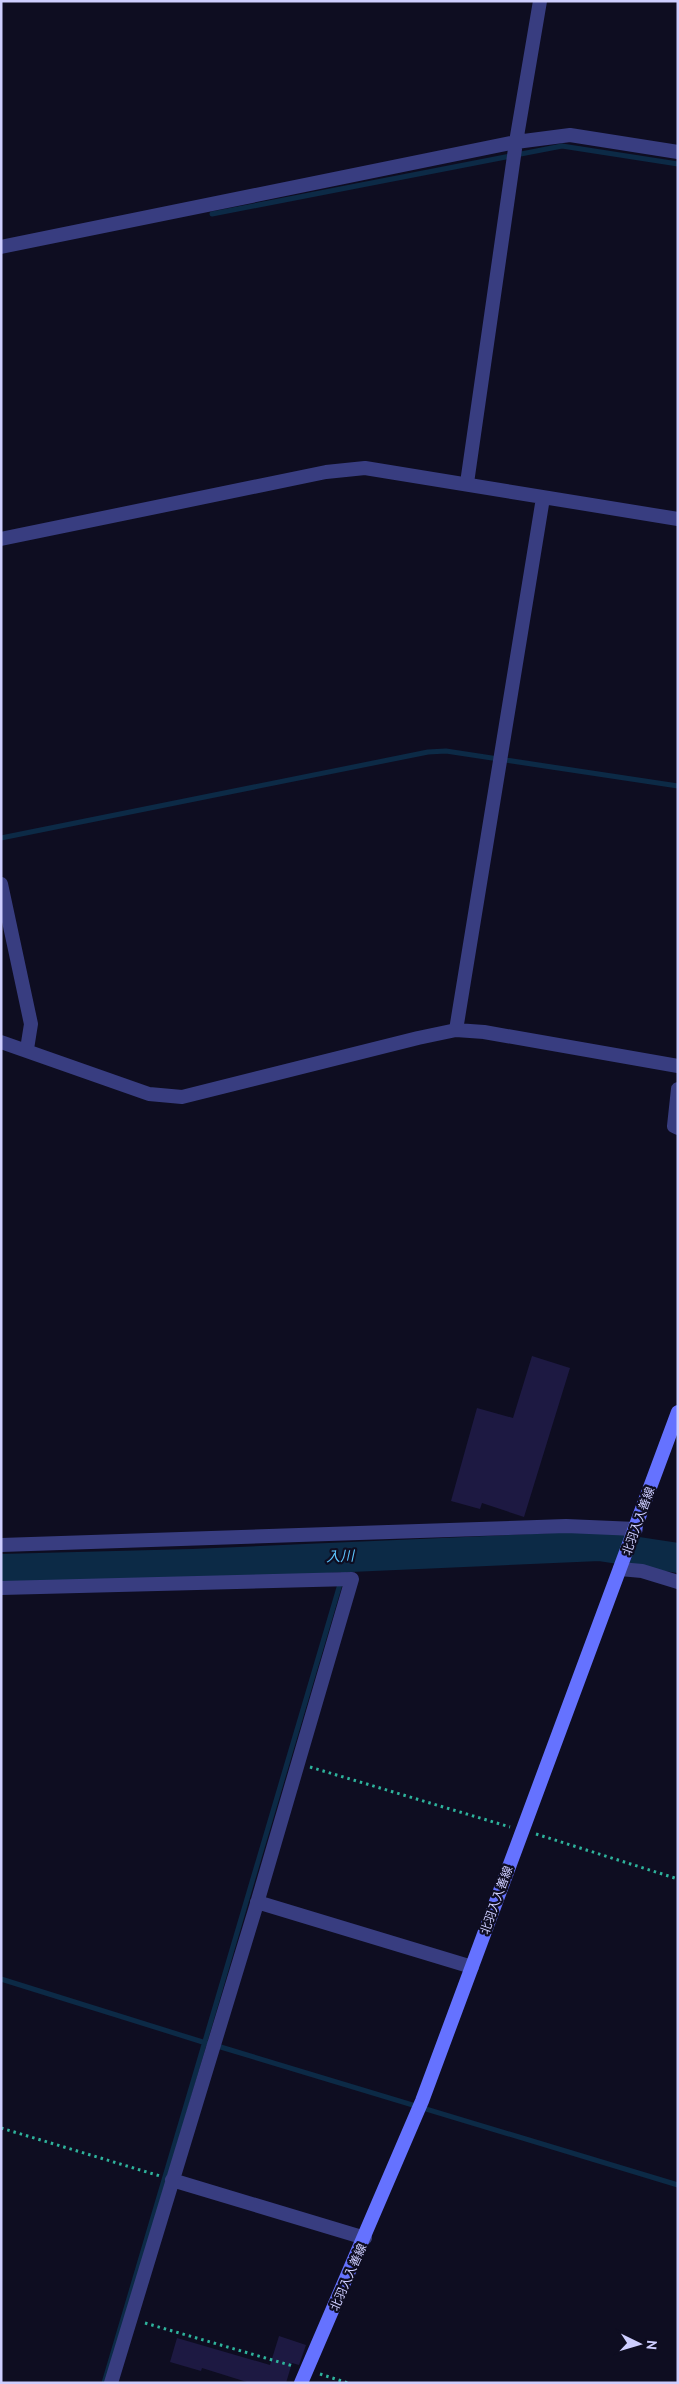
<svg xmlns="http://www.w3.org/2000/svg" width="679" height="2384" font-family="'PT Sans','Noto Sans JP',sans-serif">
  <rect width="100%" height="100%" fill="#0e0d21"/>
  <g fill="none" stroke-linecap="round" stroke-linejoin="round">
    <path stroke="#0c2a46" stroke-width="5" d="M212,214L562,146L678,164
      M1,838L428,752L446,751L678,786
      M1,1979L206,2043
      M214,2045L678,2185
      M104,2383L348,1557"/>
    <path stroke="#0c2a46" stroke-width="30" d="M1,1569L192,1564L599,1546L678,1558"/>
  </g>
  <path fill="#1d1942" d="M532,1356L570,1368L524,1517L482,1503L480,1509L451,1501L477,1408L513,1418Z
    M279,2336L306,2345L299,2365L292,2363L286,2383H250L202,2368L201,2371L170,2362L177,2338L270,2365Z"/>
  <g fill="none" stroke-linecap="round" stroke-linejoin="round">
    <path stroke="#2eb39c" stroke-width="3" stroke-dasharray="2.5 4" stroke-linecap="butt" d="M310,1767L510,1827
      M536,1834L678,1879
      M1,2128L160,2176
      M145,2323L293,2366
      M320,2374L348,2383"/>
    <path stroke="#383d80" stroke-width="14" d="M1,247L516,142L570,135L678,152
      M467,483L516,142L540,1
      M1,539L326,472L365,468L678,519
      M1,884L31,1024L27,1049
      M456,1030L543,498
      M1,1042L149,1094L182,1097L418,1038L456,1030L484,1032L678,1066
      M678,1089L674,1126L678,1128
      M1,1545L566,1526L636,1529
      M620,1569L642,1571L678,1582
      M1,1588L352,1579L255,1910L111,2383
      M257,1902L472,1967
      M172,2180L365,2238"/>
    <path stroke="#6572ff" stroke-width="14" d="M301,2383L422,2101L678,1412"/>
  </g>
  <g text-anchor="middle" dominant-baseline="central" stroke-width="4.5" stroke-linejoin="round" paint-order="stroke">
    <g font-size="12" fill="#ceceff" stroke="#0e0d21">
      <text transform="translate(638 1521) rotate(-70)">北羽入入善線</text>
      <text transform="translate(496 1900) rotate(-70)">北羽入入善線</text>
      <text transform="translate(348 2277) rotate(-66)">北羽入入善線</text>
    </g>
    <g font-size="14" font-style="italic" fill="#5cc6ff" stroke="#0e0d21">
      <text transform="translate(340 1556) rotate(-2)">入川</text>
    </g>
  </g>
  <rect width="679" height="2384" fill="none" stroke="#ceceff" stroke-width="5"/>
  <g transform="translate(639 2344) rotate(95)" stroke="#0e0d21" stroke-width="4" paint-order="stroke">
  <path d="M0-4L9 19L0 12L-9 19Z" fill="#ceceff"/>
  <text y="-8" font-size="14" font-weight="bold" text-anchor="middle" fill="#ceceff">N</text>
  </g>
</svg>
